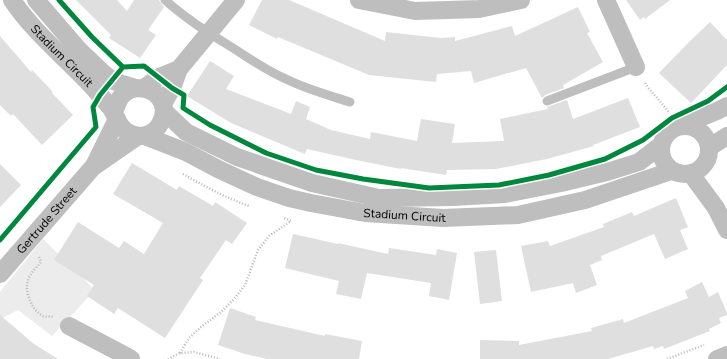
<svg xmlns="http://www.w3.org/2000/svg" width="727" height="359" font-family="'Nunito Sans',sans-serif">
  <rect width="100%" height="100%" fill="#fff"/>
  <path fill="#ececec" d="M43,239L95,290L52,336L18,310L0,319V292Z"/>
  <path fill="#dfdfdf" d="M76,0H117L127,11L134,0H159L160,2L164,7L148,30L156,35L140,58L109,38L111,35Z
    M262,0H289L385,41L386,32L441,38L455,37V41L512,26L515,36L578,7L590,32L587,33L603,62L563,85L564,88L545,95L542,98L526,68L474,83L471,71L437,74L436,82L369,75L278,37L277,39L249,25Z
    M626,0H670L645,19L644,17L640,20Z
    M710,22L727,40V65L691,103L659,73L688,43Z
    M0,36L31,72L32,70L53,92L52,93L73,115L42,145L13,114L11,116L0,105Z
    M210,61L234,76L226,89L291,114L296,101L310,107L306,119L331,130L370,139L371,132L417,141L421,119L455,124L452,143L504,141L500,119L548,109L547,107L567,100L573,119L628,98L640,127L593,145L594,146L547,159L496,169L447,170L446,175L401,168V169L356,160L307,149L305,154L231,123L187,96Z
    M132,163L177,190L179,186L213,206L215,202L247,223L232,244L226,240L200,278L203,280L165,338L118,308L114,314L87,296L94,285L54,260L78,222L119,248L124,241L144,254L163,223L113,194Z
    M0,164L21,185L0,207Z
    M676,198L688,227L680,230L688,249L665,259L654,234L601,256L602,260L590,265L597,285L576,293L573,283L531,292L521,246L548,241L550,246L604,227L603,224L632,212L634,216Z
    M293,234L338,244V243L388,254L389,248L436,255L437,249L457,253L449,300L429,296L431,283L367,273L361,299L336,294L339,281L285,268Z
    M496,250L502,301L480,304L474,252Z
    M702,282L709,297L718,292L727,313V315L719,318L721,323L709,329L710,331L664,349L663,346L654,349L653,346L608,359H480V340L519,341V345L592,331L591,328L623,319L624,323L688,298L685,291Z
    M230,308L256,317L255,320L325,336V334L362,341L359,359H267L245,354L218,345Z
    M0,315L34,344L58,359H0Z"/>
  <g fill="none" stroke-linecap="round" stroke-linejoin="round">
    <path stroke="#b9b9b9" stroke-width="2.5" stroke-dasharray="1 2" stroke-linecap="butt" d="M645,83C652,94 662,102 669,113
      M183,174C204,186 226,198 249,206
      M39,257L41,262C37,267 30,273 28,280C24,291 32,311 43,316C46,317 50,316 53,317
      M180,353L189,338L201,327L221,312L234,299L245,285L258,250L269,236L291,221L284,218
      M168,359L180,353L194,352L220,359
      M667,359L704,345"/>
    <path stroke="#bebebe" stroke-width="9" d="M165,0C186,19 209,33 233,48C250,59 267,71 286,79C306,89 328,95 350,102
      M547,101L636,67"/>
    <g stroke="#bebebe" stroke-width="18">
      <path id="s1" d="M12,0C30,27 54,48 77,71C89,82 100,95 110,107C117,116 118,128 129,133C140,139 154,135 160,124C176,96 137,75 120,98C118,102 116,107 114,112"/>
      <path d="M36,0L79,50L102,72L113,81L136,88"/>
      <path d="M359,0L415,11L479,9L521,0"/>
      <path d="M606,0L636,67"/>
      <path d="M144,88L159,77L179,69"/>
      <path d="M163,104L172,88L179,69L236,0"/>
      <path d="M164,111L186,132L237,157L312,183L379,198L453,197L505,194L561,183L607,172L639,162L660,146"/>
      <path d="M683,125L717,111L727,106"/>
      <circle cx="685" cy="150" r="24"/>
      <path id="s2" d="M145,136L186,152L218,169L257,187L289,198L311,203L365,213L443,218L518,215L585,200L671,171"/>
      <path d="M710,147L727,136"/>
      <path d="M94,166L117,119"/>
      <path d="M691,174L716,208L727,230"/>
      <path id="s3" d="M0,274L93,167L138,136"/>
      <path d="M69,326L126,356L131,359"/>
      <path d="M717,359L727,355"/>
    </g>
    <g stroke="#fff" stroke-width="8">
      <path id="cycleway" d="M59,0L92,37L123,67L144,66L172,88L184,95L183,108L210,125L266,153L316,170L363,179L429,188L499,185L549,175L605,159L643,140L672,118L708,101L727,87
        M0,240L96,127L93,107L100,95L123,67"/>
    </g>
    <use href="#cycleway" stroke="#00873e" stroke-width="5"/>
  </g>
  <g text-anchor="middle" dominant-baseline="central" stroke-width="3" stroke-linejoin="round" paint-order="stroke">
    <g font-size="12" fill="#000" stroke="#fff">
      <text stroke="none"><textPath href="#s1" startOffset="75">Stadium Circuit</textPath></text>
      <text stroke="none"><textPath href="#s2" startOffset="274">Stadium Circuit</textPath></text>
      <text stroke="none"><textPath href="#s3" startOffset="71">Gertrude Street</textPath></text>
    </g>
  </g>
</svg>
